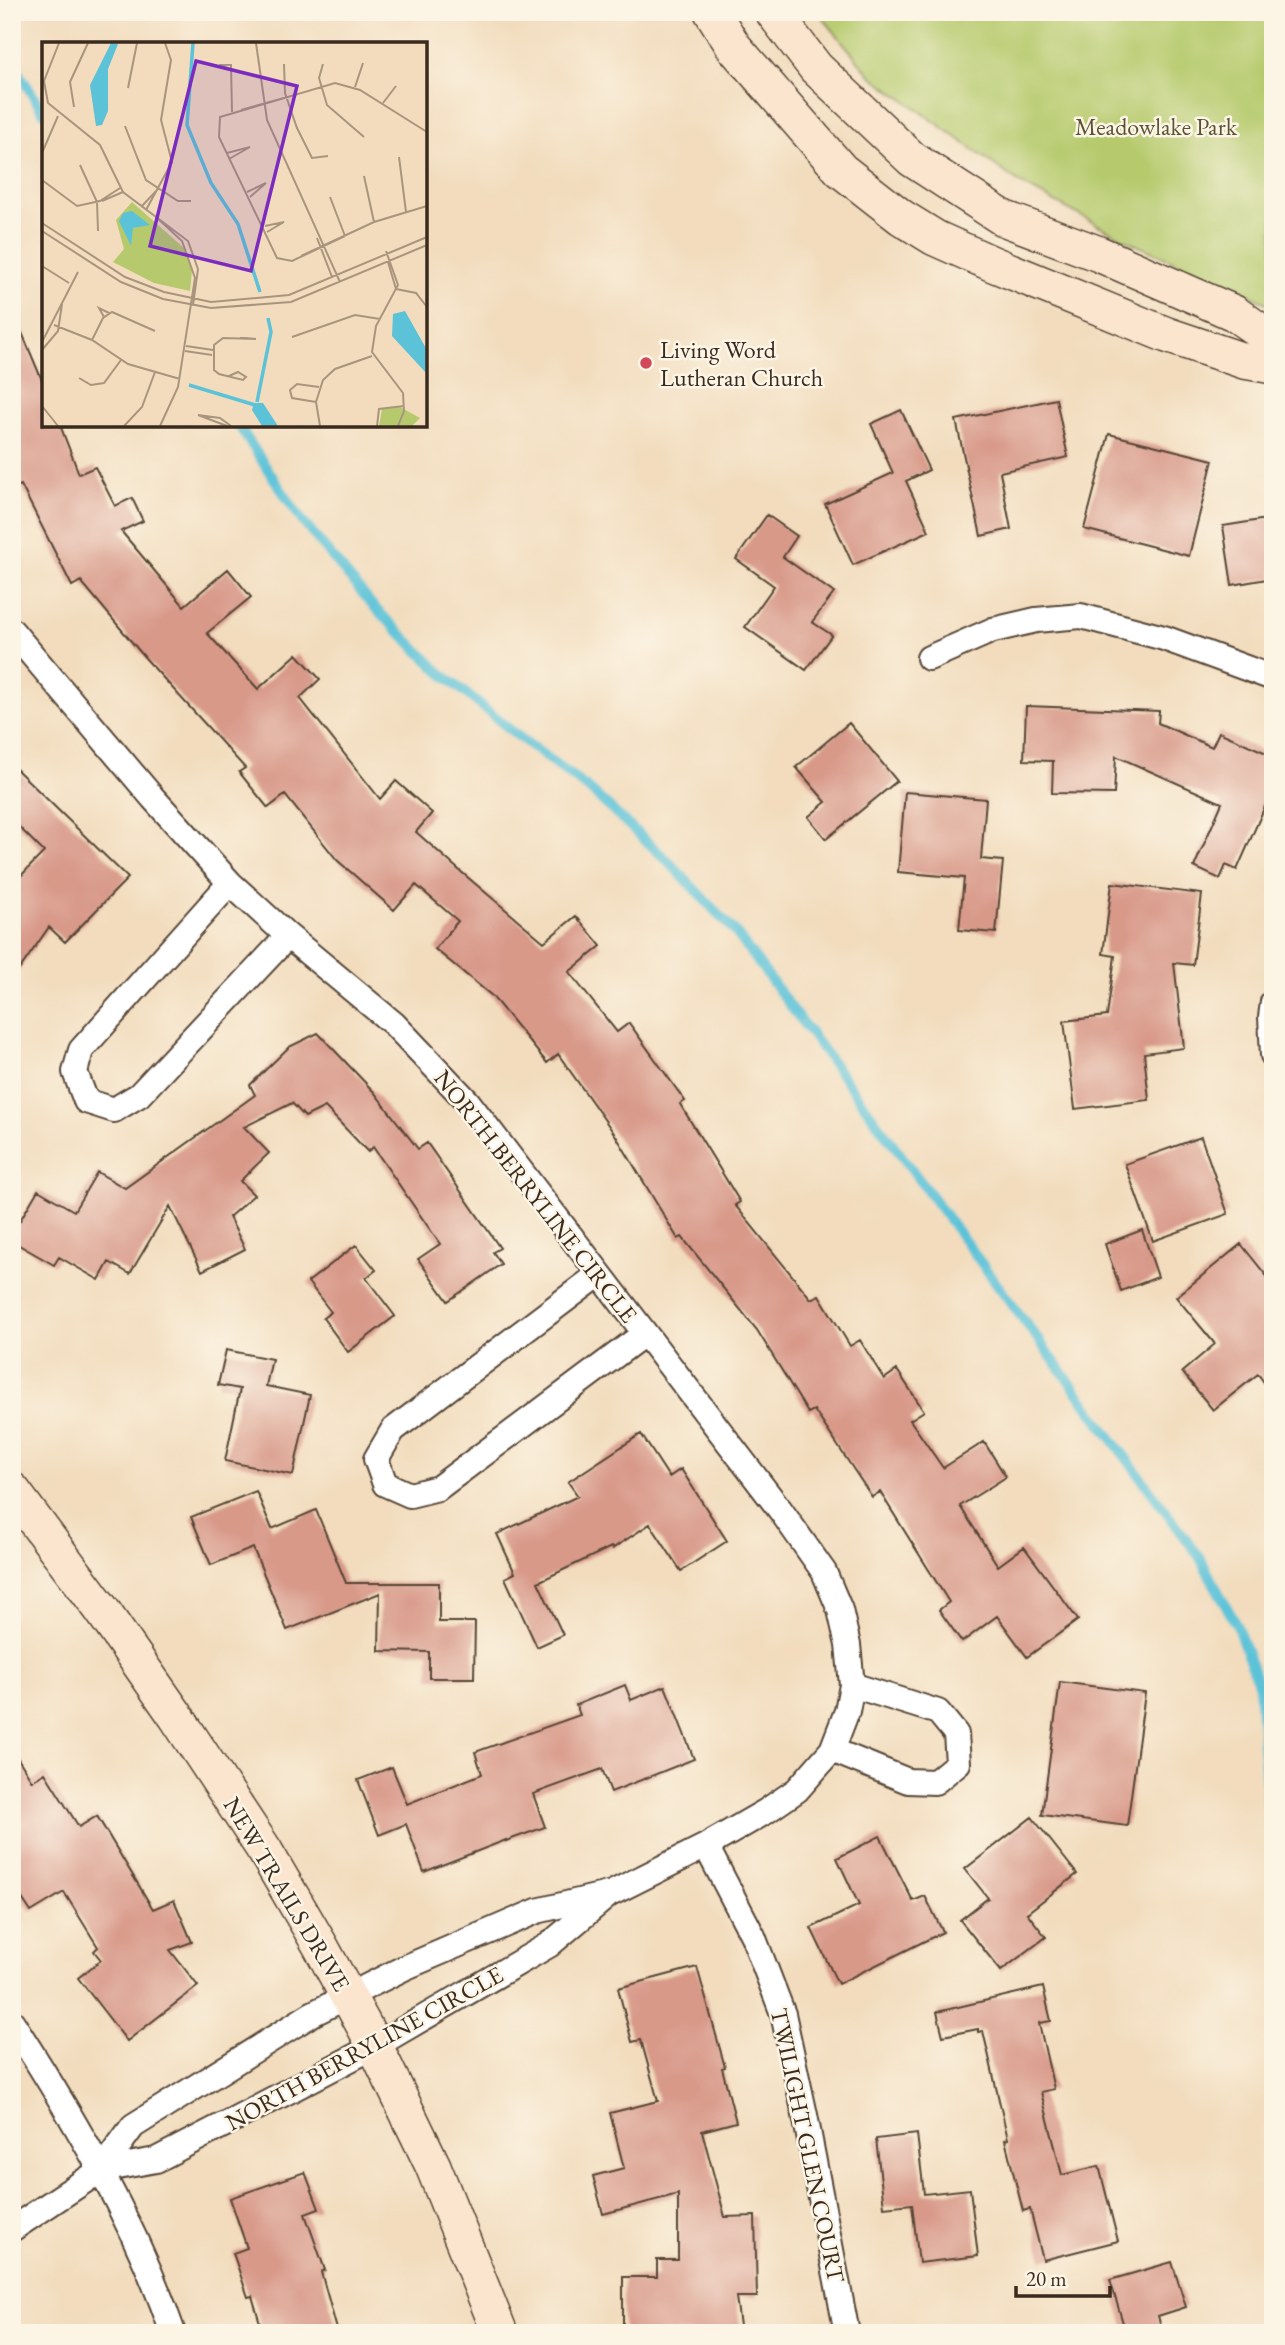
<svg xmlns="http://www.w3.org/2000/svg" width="1285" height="2345" font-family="'EB Garamond',serif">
  <rect width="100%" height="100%" fill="#fcf5e5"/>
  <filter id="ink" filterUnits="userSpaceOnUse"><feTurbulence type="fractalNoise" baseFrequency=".0143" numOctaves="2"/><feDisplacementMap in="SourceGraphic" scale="14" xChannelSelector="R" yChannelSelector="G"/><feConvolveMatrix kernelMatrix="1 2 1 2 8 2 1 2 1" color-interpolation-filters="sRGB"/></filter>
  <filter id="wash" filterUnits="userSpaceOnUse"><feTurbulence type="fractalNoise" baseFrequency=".00686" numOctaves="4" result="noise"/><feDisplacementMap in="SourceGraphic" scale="28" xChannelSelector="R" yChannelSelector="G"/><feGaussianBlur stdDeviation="1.57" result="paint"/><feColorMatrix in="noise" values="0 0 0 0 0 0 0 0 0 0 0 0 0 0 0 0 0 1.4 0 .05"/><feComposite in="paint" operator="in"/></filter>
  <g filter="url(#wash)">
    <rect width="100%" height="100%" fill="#f2dcbd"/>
    <path fill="#b6ca6d" stroke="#787a46" stroke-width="2" d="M818,12H1273V306L1128,241L1021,184L870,75Z"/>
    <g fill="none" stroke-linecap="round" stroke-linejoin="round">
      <path stroke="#5bc2d8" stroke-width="10" d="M12,62L44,113
        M238,425L303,522L374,607L441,673L518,736L589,789L667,860L736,933L1199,1556L1236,1624L1259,1686L1273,1873"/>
    </g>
    <g id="blocks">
      <path fill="#d89989" d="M12,309L44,385V425H60L79,474L95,467L115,506L132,498L143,521L121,531L184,606L228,569L251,597L207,633L258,689L297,654L320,679L300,698L380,799L396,781L432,813L416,832L459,870L544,942L576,916L601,946L569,972L617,1032L629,1023L685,1101L680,1104L740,1202L735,1205L811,1299L819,1295L850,1346L860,1340L884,1379L897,1370L924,1411L910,1420L943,1468L984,1442L1006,1477L960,1506L998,1566L1024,1547L1078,1620L1027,1657L997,1616L962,1642L939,1610L949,1602L880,1492L872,1497L814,1410L808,1413L757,1330L682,1237L678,1239L616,1136L558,1054L547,1063L492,996L435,949L458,921L416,885L394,910L337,860L285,795L268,808L239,772L245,768L146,659L81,581L72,586L21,485L12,489Z
        M1056,399L1068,457L1000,472L1011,529L981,536L956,420Z
        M901,410L929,470L906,481L929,531L853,565L825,504L893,473L871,424Z
        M1109,434L1213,460L1189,556L1084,529Z
        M767,515L797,536L783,557L834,593L812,622L832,635L806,670L745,627L774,586L736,559Z
        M1273,518V578L1232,585L1223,526Z
        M1026,706L1159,711L1158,723L1212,747L1219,732L1273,756V788L1237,870L1226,865L1220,879L1194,867L1222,803L1116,756L1114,794L1052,793L1053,761L1024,760Z
        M849,723L897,781L826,839L808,817L826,802L796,767Z
        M12,765L128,878L65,942L49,927L12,980V885L44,852L12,820Z
        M905,792L986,799L981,859L1003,861L996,933L959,930L964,878L898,872Z
        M1112,883L1202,894L1193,965L1174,963L1184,1048L1144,1053L1149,1100L1075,1109L1064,1021L1107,1016L1115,956L1103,954Z
        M318,1033L374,1092L418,1149L427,1143L500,1248L493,1252L501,1264L448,1301L418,1259L440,1244L373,1147L368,1152L325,1107L305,1117L292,1103L244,1127L269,1153L240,1181L254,1195L229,1217L245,1249L202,1271L170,1206L130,1274L109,1262L99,1280L59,1257L54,1265L12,1241V1234L38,1190L74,1211L97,1172L125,1188L255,1095L250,1085L289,1047Z
        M1201,1137L1228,1214L1153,1241L1125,1164Z
        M1142,1230L1158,1277L1121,1291L1105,1244Z
        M1241,1244L1273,1284V1395L1258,1374L1213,1410L1182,1372L1215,1344L1176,1297Z
        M356,1245L376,1270L366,1278L395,1316L348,1352L323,1318L331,1312L308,1282Z
        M226,1350L272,1359L266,1386L310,1395L293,1475L225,1461L240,1389L218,1385Z
        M641,1434L669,1477L681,1469L727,1541L681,1571L650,1524L612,1549L611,1547L538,1582L563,1635L537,1647L505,1578L515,1573L497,1534L578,1496L568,1482Z
        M256,1491L272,1529L316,1510L346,1583H439V1622H475L474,1678H429V1652L379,1651L380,1593L287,1630L253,1548L211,1565L191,1517Z
        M1060,1682L1145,1693L1127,1826L1042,1815Z
        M625,1685L631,1700L665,1686L694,1759L611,1792L602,1769L533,1794L545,1827L506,1841V1840L424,1872L406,1824L379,1835L358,1780L392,1767L407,1804L482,1774L475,1752L580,1715L576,1705Z
        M12,1749L32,1781L45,1773L79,1827L97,1816L153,1909L174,1900L192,1942L170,1950L198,1986L127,2041L78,1978L101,1960L94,1951L98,1947L64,1892L31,1912L12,1883Z
        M1032,1817L1077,1874L1027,1913L1046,1937L1001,1971L960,1920L988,1898L965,1869Z
        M880,1836L913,1901L925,1896L943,1932L838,1984L811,1928L859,1905L837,1858Z
        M697,1967L725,2067L722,2068L736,2122L702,2131L725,2217L755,2216L757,2297H736L741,2333H623V2277H657V2260H678V2194L603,2214L593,2176L624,2168L610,2113L658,2101L641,2040L632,2042L618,1988Z
        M1043,1987L1051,2021L1039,2023L1054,2089L1041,2092L1062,2175L1099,2166L1118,2241L1043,2260L1030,2209L1023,2211L1005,2140L1008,2139L983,2031L978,2032V2029L943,2036L937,2012Z
        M917,2134L924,2194L970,2189L978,2256L919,2263L912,2204L884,2207L876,2139Z
        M305,2172L319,2209L305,2214L325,2270L321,2272L338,2333H263L252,2296L248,2297L233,2253L247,2248L230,2198Z
        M1172,2262L1186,2307L1158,2316L1163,2333H1126L1110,2280Z"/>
    </g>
  </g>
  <g filter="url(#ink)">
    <use href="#blocks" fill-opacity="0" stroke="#564536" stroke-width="2"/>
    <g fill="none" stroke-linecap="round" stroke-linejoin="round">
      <g stroke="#564536" stroke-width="28">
        <path id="street" d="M12,631L153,798L230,883L288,936L394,1024L468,1102L781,1511L824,1572L840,1610L848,1645L852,1685L847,1711L832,1750L797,1790L765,1812L706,1846L612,1893L537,1911L404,1968L312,2014L133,2126L101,2170L12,2229
          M929,658L993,630L1036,620L1081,616L1164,638L1273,678
          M230,883L81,1050L75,1072L86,1101L114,1110L139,1095L288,936
          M1273,1002L1271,1017L1273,1055
          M598,1275L393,1430L376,1459L385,1484L410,1495L438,1488L644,1334
          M832,1750L908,1781L935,1782L958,1763L956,1734L938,1712L852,1685
          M706,1846L753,1936L783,2014L805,2115L847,2333
          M12,2022C75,2120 135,2222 173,2333
          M101,2170L156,2160L375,2046L549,1945L607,1896"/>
      </g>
      <g stroke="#564536" stroke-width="38">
        <path id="secondary" d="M712,12L734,47L841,170L901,217L935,238L993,264L1167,335L1244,361L1273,366
          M773,12L816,68L912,159L1003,218L1099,254L1234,313L1273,340
          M12,1490L102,1610L176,1716L265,1851L320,1945L375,2046L433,2166L500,2333"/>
      </g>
      <use href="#street" stroke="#fff" stroke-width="24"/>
      <use href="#secondary" stroke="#fbe5cf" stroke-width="35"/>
    </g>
  </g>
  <circle fill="#d1495b" stroke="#fcf5e5" stroke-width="2.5" cx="646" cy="363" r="7"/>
  <g text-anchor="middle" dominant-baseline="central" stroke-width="5" stroke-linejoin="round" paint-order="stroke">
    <g font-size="24" fill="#5a5232" stroke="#fcf5e5">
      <text x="1156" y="126">Meadowlake Park</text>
    </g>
    <g font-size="24" fill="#3b2a1e" stroke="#fcf5e5" text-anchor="start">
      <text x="660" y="349">Living Word<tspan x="660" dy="28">Lutheran Church</tspan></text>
    </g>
    <g font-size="24" fill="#3b2a1e" stroke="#fcf5e5">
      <text transform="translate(536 1196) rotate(52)">NORTH BERRYLINE CIRCLE</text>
      <text transform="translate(287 1894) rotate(59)">NEW TRAILS DRIVE</text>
      <text transform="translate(364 2048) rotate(-29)">NORTH BERRYLINE CIRCLE</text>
      <text transform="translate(808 2145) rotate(78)">TWILIGHT GLEN COURT</text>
    </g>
  </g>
  <g transform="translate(42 42)">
    <rect width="385" height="385" fill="#f2dcbd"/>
    <path d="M90,160L142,206L150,229L148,249L112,241L71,220L82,207L74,178ZM358,365L378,376L370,384H337L340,367Z" fill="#b6ca6d"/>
    <path d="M69,1L76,2L66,27V69L60,83L54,84L48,43ZM90,169L108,183L91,186L89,204L77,179L81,171ZM363,269L385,308V332L350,294L351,272ZM212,361H221L236,384H220L210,368Z" fill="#5bc2d8"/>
    <path fill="none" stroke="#5bc2d8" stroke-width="3.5" d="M151,1L145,83L169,141L196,182L218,250M147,343L213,363M215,360L229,290L226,276"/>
    <path fill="none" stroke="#a9957d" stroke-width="2" d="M17,1L2,39L6,61L58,103L81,150L146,199L156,227L151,263M214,1L225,78L298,240M242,22L243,51L255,86L270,116L286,114M281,22L277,36L285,63L322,95M188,27L177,23H189L190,70M313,45L321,21M86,46L95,1M341,61L354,44M32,65L28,40L46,1M199,68L242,56M83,84L104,138L136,159H149M0,111L16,74M185,111L208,105L187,117M357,115L364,170M38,123L55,160L56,189M322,134L332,180M0,138L35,164L58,159L78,146M205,150L224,141L208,155M288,155L303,194M60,159L81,150M99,165L116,147M104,168L130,120L119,78L129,18L123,1M114,175L140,199L153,236L136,345L118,384M0,181L83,235L122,250L169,260L247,253L385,195M223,184L242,180L225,190M0,189L79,240L121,257L169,266L249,260L385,203M303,194L250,219L235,216L177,95L178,75L293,41L318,48L385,90M275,196L290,235M344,209L356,243L334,284L330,310L361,351L362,369L356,384M259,214L332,180L385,164M346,220L354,247M0,224L27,241M354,247L374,251L385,265M62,275L57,266L67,271M12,283L50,298L86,322L138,337M250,295L313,273L338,277M50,298L61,276L70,270L113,289M0,300L36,230M144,304L171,308M0,308L16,289L20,262M143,309L170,313M187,334L196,330L204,335L201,338L177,332L172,328V303L181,296L214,297L198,296M37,336L49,343L62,341L79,318M274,360L250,356L248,348L255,342L277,345M0,364L16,384M82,384L100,365L113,330M185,384L156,373L178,376L189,384M278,384L274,360L281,338L293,327L330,314M335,384L337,367L362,364"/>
    <path fill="#7b2cbf" fill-opacity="0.15" stroke="#7b2cbf" stroke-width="3.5" d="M154,19L255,44L209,229L108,204Z"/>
    <rect width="385" height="385" fill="none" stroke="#3b2a1e" stroke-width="3.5"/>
  </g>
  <rect width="1285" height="2345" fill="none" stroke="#fcf5e5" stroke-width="42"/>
  <path d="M1016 2286v10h94v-10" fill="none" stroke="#3b2a1e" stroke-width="3.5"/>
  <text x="1026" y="2286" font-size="21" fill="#3b2a1e" stroke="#fcf5e5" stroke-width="5" paint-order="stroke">20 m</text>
</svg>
